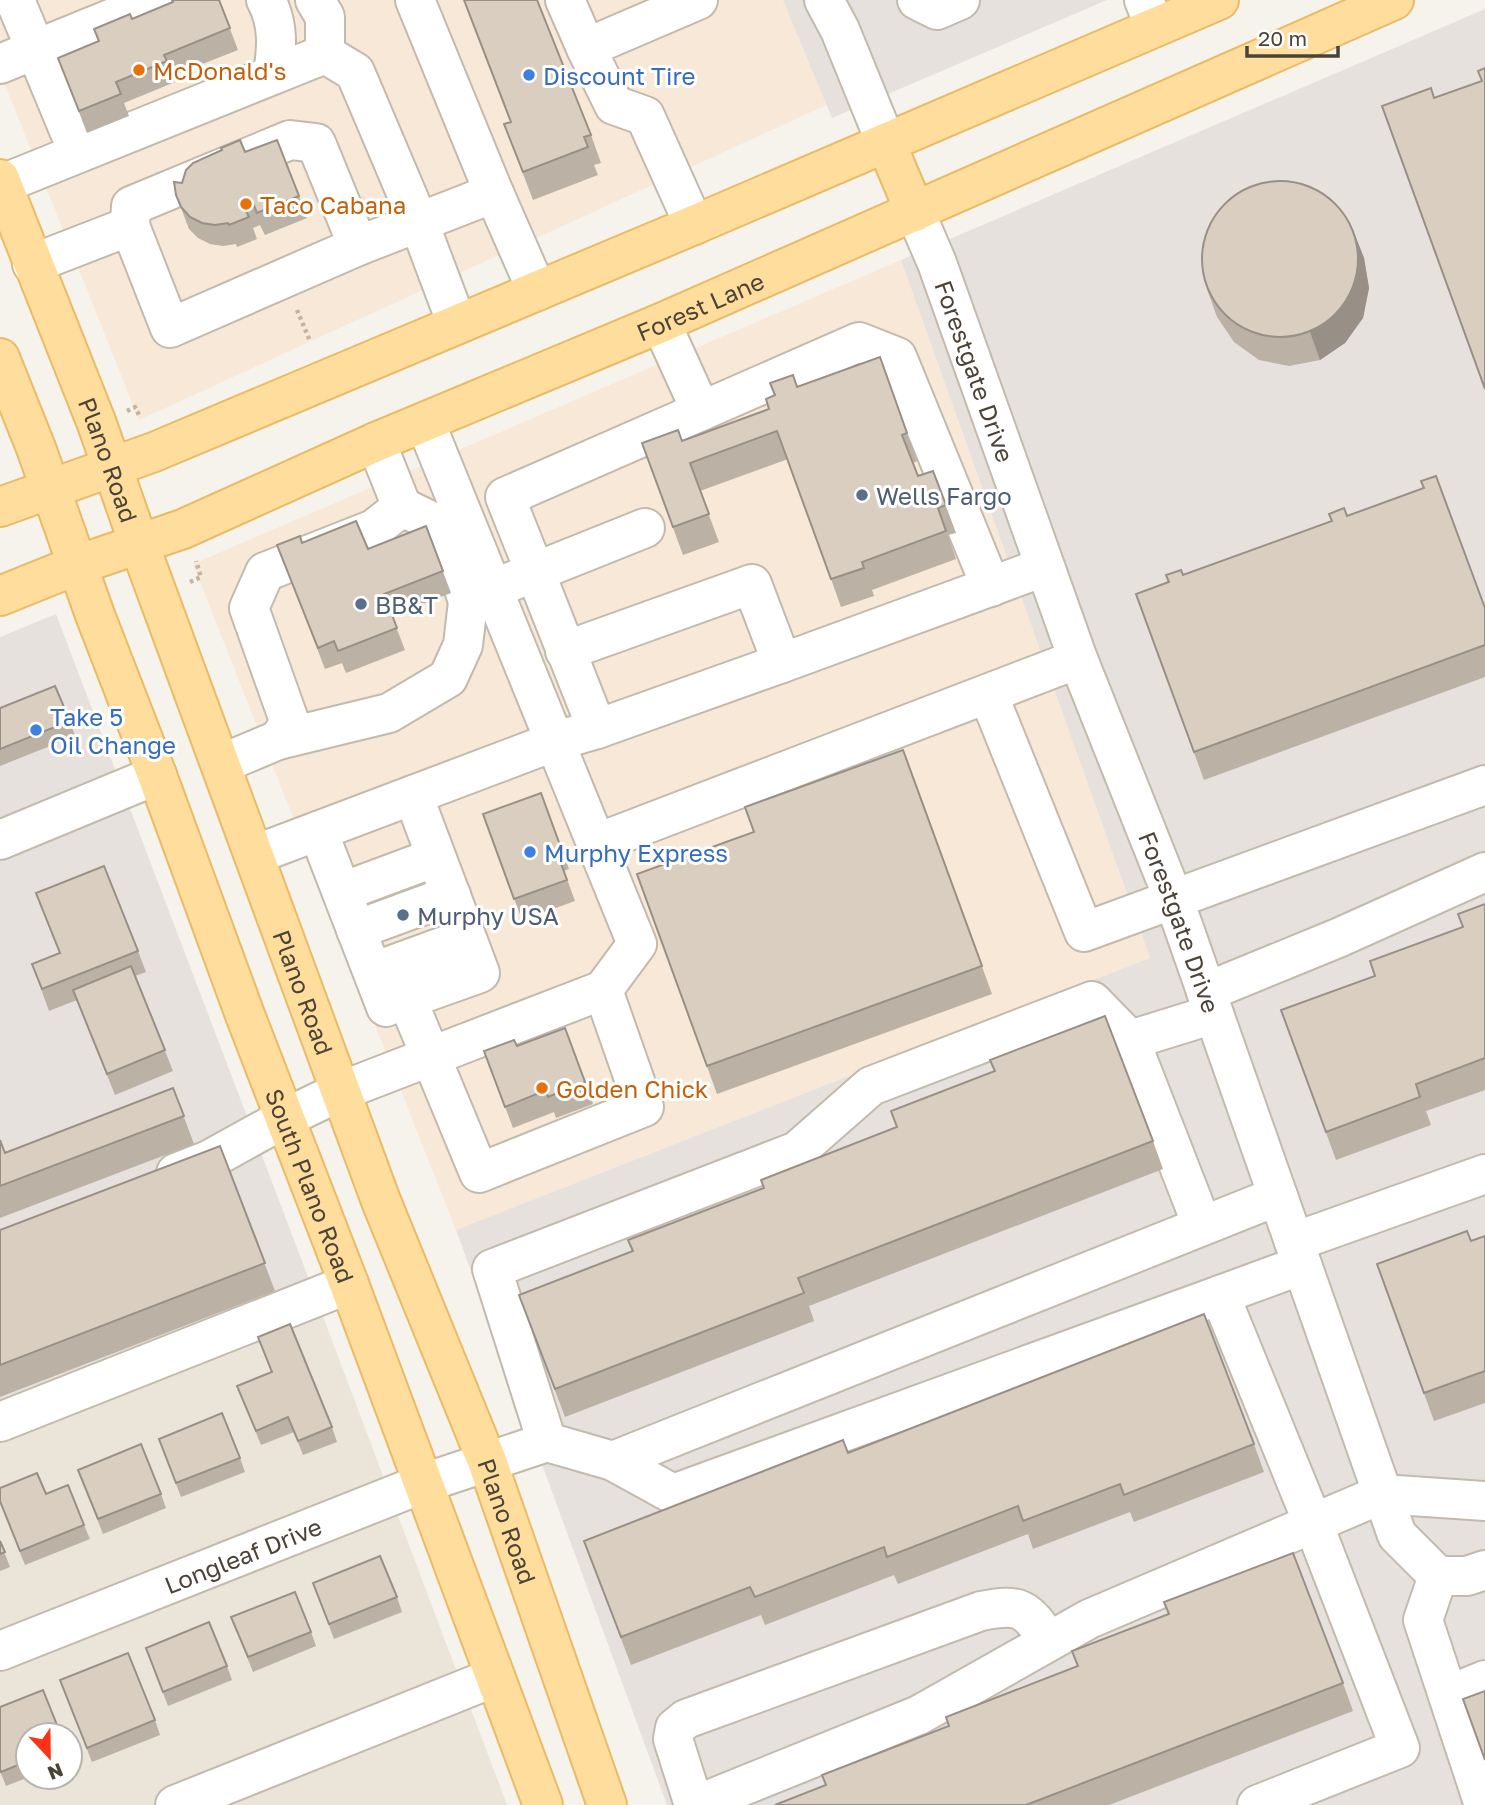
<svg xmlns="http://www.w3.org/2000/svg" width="1485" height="1805" font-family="'Golos Text',sans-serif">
  <rect width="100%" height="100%" fill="#f6f2ec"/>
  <path fill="#eae4d9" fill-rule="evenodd" d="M313,1290L507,1805H0V1414ZM28,1735H70V1777H28Z"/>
  <path fill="#f8e8d7" d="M0,0H791L835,101L139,420L0,72Z
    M901,260L1150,958L456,1230L193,564Z"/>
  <path fill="#e6e1dd" d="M783,0H1107L832,118Z
    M1485,9V1805H667L456,1230L1150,958L901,260Z
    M56,614L313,1290L0,1414V637Z"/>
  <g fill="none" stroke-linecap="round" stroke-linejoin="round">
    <g stroke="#c3baad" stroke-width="42">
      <g id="minor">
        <path d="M15,0L78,152"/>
        <path d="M266,0C279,24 277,48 273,74"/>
        <path d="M315,0L325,17V54"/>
        <path d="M415,0L494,193"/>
        <path d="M565,0L586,48"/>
        <path d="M824,0L840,30L886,143"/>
        <path d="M917,0L937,10L960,0"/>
        <path d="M1144,0L1155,27"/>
        <path d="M0,64L157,0"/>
        <path d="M2,184L325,54L355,72L419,223L457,324"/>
        <path id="s1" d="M915,212L937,263L1078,659L1174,900L1397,1535L1438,1576H1467L1485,1570"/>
        <path d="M694,225L645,116L614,105L586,48L698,0"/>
        <path d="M130,226L131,206L290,140L316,143L358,246"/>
        <path d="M32,264L130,226L170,328L358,246L494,193L537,291"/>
        <path d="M661,323L701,411"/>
        <path d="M493,589L535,572L505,497L859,342L897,357L991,587"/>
        <path d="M565,651L752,584L782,663"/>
        <path d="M988,694L1084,932L1485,785"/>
        <path d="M597,729L535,572L645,528"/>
        <path d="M278,740L389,713L448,678L463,645L468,602L453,553L433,522L402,507"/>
        <path d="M221,764L278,740L290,723L249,608L265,572L374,529L402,507L376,442"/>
        <path d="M318,831L386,1007L407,999L479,1173L644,1107L603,990"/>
        <path d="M0,840L157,775"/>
        <path d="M597,843L1078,659"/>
        <path d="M254,855L556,741L597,729L782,663L1044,567"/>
        <path d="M342,892L436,857"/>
        <path d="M356,930L451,895"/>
        <path d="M373,972L466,938"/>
        <path d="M1206,992L1338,938L1485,872"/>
        <path d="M407,999L480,973L413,795"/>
        <path d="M176,1173L209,1160L285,1118L341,1091L603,990L637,944L425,422"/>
        <path d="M1202,1225L1130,1040L1214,1014"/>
        <path d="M1294,1242L1485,1174"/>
        <path d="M0,1422L349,1284"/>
        <path d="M547,1442L492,1269L797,1151L871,1086L1092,1001L1130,1040"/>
        <path d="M613,1461L673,1494L1220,1295"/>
        <path d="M1438,1576L1423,1620L1484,1805"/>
        <path id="s2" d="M0,1651L424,1483L547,1442L613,1461L1278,1196"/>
        <path d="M1448,1695L1485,1680"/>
        <path d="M175,1805L495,1677"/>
        <path d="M694,1805L673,1739L675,1728L686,1719L981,1611C1021,1603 1026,1608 1049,1641"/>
        <path d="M696,1805L919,1715L1089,1619L1382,1494L1485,1501"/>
        <path d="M1257,1805L1400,1748L1313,1523L1220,1295L1302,1265"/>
      </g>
    </g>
    <g stroke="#eabb66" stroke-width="42">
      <g id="major">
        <path d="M886,143L915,212"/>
        <path id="s3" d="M0,179L97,424L139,544L381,1201L487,1461L607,1805"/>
        <path id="s4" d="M0,358L36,448L95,615L157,775L245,1015L349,1284L543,1805"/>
        <path d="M0,507L154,452L694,225L1219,0"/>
        <path id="s5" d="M0,596L77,565L183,529L376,442L661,323L1394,0"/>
      </g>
    </g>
    <path stroke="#c5b59e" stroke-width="4.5" stroke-dasharray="3.5 3.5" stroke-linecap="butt" d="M297,310L310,341
      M127,411L135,407L140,417
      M190,582L201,577L196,561"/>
    <use href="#minor" stroke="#fff" stroke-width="38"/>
    <use href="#major" stroke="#ffdd9c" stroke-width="38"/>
  </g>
  <path fill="#bbb1a5" d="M219,0L238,50L172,76L175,82L124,103L129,116L87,133L58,58L98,41L132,19Z
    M511,122L591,135L601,163L594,165L598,175L533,200L504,124Z
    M245,152L299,196L307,218L265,235L260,225L253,228L257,239L237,247L236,244L223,246L210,244L198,238L189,229L176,195L182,183Z
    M1353,230L1364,258L1369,288L1363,318L1345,343L1320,360L1289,366L1259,360L1234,342L1217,317L1207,289Z
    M880,357L917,461L913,463L918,476L933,471L956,533L948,535L956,559L872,590L874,596L841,607L788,459L700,491L719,542L683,555L642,443L682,441L769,409L797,387Z
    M1347,516L1485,608V677L1204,780L1136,594L1183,575Z
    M426,526L451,593L392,616L405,650L346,673L342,663L325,669L277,545L302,543L368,549Z
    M0,708L70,721L75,736L0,766Z
    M903,750L992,994L717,1094L637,874L754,832Z
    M541,793L569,869L564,871L575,901L522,920L483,814Z
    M36,893L138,951L146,972L135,976L173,1071L115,1095L77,1000L49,1011L32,964L60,953Z
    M1485,904V1090L1426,1111L1431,1125L1336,1160L1281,1010L1375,976L1463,927Z
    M565,1028L593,1104L556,1118L554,1112L513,1128L484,1051L517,1046Z
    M173,1088L194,1144L0,1218V1140L5,1153Z
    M1153,1141L1163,1169L809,1306L814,1321L565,1417L519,1295Z
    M220,1146L275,1291L0,1397V1230Z
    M1485,1236V1403L1434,1421L1387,1292L1471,1241Z
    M258,1337L332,1427L337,1442L303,1455L294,1432L261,1445L237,1386L271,1372Z
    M159,1439L240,1458L245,1472L181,1497Z
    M1254,1444L1264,1472L1134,1522L1130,1512L1033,1549L1028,1534L898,1584L894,1575L765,1625L761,1615L631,1665L584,1541L848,1453Z
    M78,1470L161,1494L166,1508L103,1534Z
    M46,1494L84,1525L90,1539L25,1565L0,1503Z
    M0,1541L10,1567L0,1571Z
    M313,1583L397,1597L402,1612L334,1639Z
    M231,1617L311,1632L316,1646L253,1672Z
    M146,1648L227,1666L232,1680L168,1706Z
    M1072,1651L1343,1683L1353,1711L1109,1805H775L825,1786L1077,1666Z
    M60,1680L155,1720L160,1735L92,1762Z
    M0,1707L28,1735V1777H29L6,1786L0,1771Z"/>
  <path fill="#989086" d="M1353,230L1364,258L1369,288L1363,318L1345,343L1320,360L1310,332Z"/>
  <path fill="#d9cec0" stroke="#989086" stroke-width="2" d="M172,0H219L230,28L164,55L167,61L116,82L121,94L79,111L58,58L99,41L94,29L130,14L132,19L173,2Z
    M464,0H537L591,135L584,137L588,147L523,172L504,124L511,122Z
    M1485,68V389L1382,106L1431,88L1434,98L1482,81L1478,71Z
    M240,140L245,152L277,140L299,196L257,213L253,203L244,207L249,217L229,225L228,223L215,225L202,223L190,217L181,207L176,195L174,182L182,183L186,170L193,163L222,150L221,148Z
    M1202 259a78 78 0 1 1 156 0a78 78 0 1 1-156 0Z
    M880,357L907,433L902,435L918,476L933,471L946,505L938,508L946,531L862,562L864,568L831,579L777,431L690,463L709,514L673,527L642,443L678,430L682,441L769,409L766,399L775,395L770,383L793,375L797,387Z
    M1436,476L1485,608V645L1194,752L1136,594L1169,582L1166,575L1181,570L1183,575L1332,521L1329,514L1344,508L1347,516L1424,488L1421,481Z
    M356,521L368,549L426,526L443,571L384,594L397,628L338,651L334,641L318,648L277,545L300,536L302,543Z
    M55,686L70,721L0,749V708Z
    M903,750L982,966L707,1066L637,874L754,832L745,807Z
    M541,793L561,848L556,850L567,880L514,899L483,814Z
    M104,866L138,951L42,989L32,964L60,953L36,893Z
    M1485,904V1058L1416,1084L1420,1097L1326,1132L1281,1010L1375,976L1370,961L1463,927L1458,914Z
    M131,966L165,1050L107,1074L73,990Z
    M1105,1016L1153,1141L798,1278L804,1293L555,1389L519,1295L633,1251L628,1240L764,1188L761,1180L897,1127L891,1111L995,1071L990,1060Z
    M565,1028L585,1082L548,1097L546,1090L505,1107L484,1051L514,1040L517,1046Z
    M173,1088L184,1116L0,1186V1140L5,1153Z
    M220,1146L265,1263L0,1365V1230Z
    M1467,1231L1471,1241L1485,1236V1371L1424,1393L1377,1264Z
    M1204,1314L1254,1444L1124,1495L1120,1484L1023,1521L1018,1506L887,1557L884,1547L755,1597L750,1587L621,1637L584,1541L843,1440L848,1453Z
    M290,1324L332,1427L298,1441L288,1417L256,1431L237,1386L272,1372L258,1337Z
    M222,1413L240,1458L176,1483L159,1439Z
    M141,1444L161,1494L98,1519L78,1470Z
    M37,1473L46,1494L68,1485L84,1525L20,1551L0,1501V1488Z
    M0,1541L5,1552L0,1554Z
    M1293,1553L1343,1683L1026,1805H775L826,1785L822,1775L949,1726L946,1717L1078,1666L1072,1651L1169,1614L1164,1602Z
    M380,1556L397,1597L329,1624L313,1583Z
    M295,1592L311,1632L248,1657L231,1617Z
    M209,1622L227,1666L163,1692L146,1648Z
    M128,1653L155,1720L87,1748L60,1680Z
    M43,1690L61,1735H28V1761L1,1772L0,1769V1707Z
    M1485,1691V1760L1463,1699Z"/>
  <g fill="#e8710a" stroke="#fff" stroke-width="2.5">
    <circle cx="139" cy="70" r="7"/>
    <circle cx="246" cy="204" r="7"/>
    <circle cx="542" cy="1088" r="7"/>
  </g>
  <g fill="#3f7fe0" stroke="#fff" stroke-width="2.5">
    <circle cx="529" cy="75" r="7"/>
    <circle cx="36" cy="730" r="7"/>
    <circle cx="530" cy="852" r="7"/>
  </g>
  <g fill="#5c6f8a" stroke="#fff" stroke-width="2.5">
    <circle cx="862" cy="495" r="7"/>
    <circle cx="361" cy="604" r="7"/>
    <circle cx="403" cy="915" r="7"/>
  </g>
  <g text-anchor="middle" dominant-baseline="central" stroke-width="6" stroke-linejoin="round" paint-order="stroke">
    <g font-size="24" fill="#c56008" stroke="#fff" text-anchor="start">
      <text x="153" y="70">McDonald's</text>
      <text x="260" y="204">Taco Cabana</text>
      <text x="556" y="1088">Golden Chick</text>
    </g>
    <g font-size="24" fill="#366cbe" stroke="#fff" text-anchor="start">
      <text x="543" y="75">Discount Tire</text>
      <text x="50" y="716">Take 5<tspan x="50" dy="28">Oil Change</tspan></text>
      <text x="544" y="852">Murphy Express</text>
    </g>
    <g font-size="24" fill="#4c4338" stroke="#fff">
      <text stroke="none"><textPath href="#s5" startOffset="758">Forest Lane</textPath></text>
      <text stroke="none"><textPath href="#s1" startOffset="170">Forestgate Drive</textPath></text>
      <text stroke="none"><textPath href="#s3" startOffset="301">Plano Road</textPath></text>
      <text stroke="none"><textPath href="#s1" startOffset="758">Forestgate Drive</textPath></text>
      <text stroke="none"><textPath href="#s3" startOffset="868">Plano Road</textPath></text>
      <text stroke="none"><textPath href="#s4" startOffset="884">South Plano Road</textPath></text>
      <text stroke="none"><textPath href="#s3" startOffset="1435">Plano Road</textPath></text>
      <text stroke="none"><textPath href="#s2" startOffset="261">Longleaf Drive</textPath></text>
    </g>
    <g font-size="24" fill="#4e5e75" stroke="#fff" text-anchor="start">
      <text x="876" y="495">Wells Fargo</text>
      <text x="375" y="604">BB&amp;T</text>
      <text x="417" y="915">Murphy USA</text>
    </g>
  </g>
  <g transform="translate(49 1756) rotate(158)"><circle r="33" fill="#ffffff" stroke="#b7b4af" stroke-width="2"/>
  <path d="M0-5L12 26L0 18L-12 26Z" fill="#ff301a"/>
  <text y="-10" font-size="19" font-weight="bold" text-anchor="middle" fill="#4c4338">N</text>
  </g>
  <path d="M1247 46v10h91v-10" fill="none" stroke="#4c4338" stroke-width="3.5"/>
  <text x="1258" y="46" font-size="21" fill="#4c4338" stroke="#ffffff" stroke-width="5" paint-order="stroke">20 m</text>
</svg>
